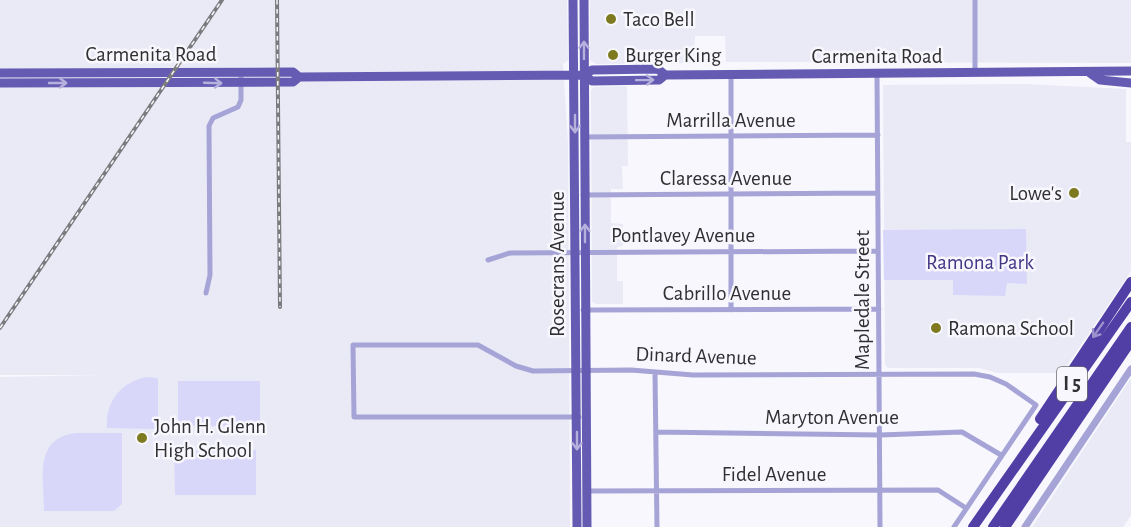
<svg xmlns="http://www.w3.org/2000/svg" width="1131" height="527" font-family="'Alegreya Sans',sans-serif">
  <rect width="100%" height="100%" fill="#f7f7fd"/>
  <path fill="#eaeaf7" d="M0,0H567L568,60L563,64L568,143L570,527H0V377L104,375H0Z
    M590,0H1131V63L726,62L725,36H695L694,63L596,64L590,60Z
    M1025,84L1126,89V142H1131V271L1062,373H998L979,368H888L885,365L883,85Z
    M627,86L628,166H622L623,189H611V223L623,224V246L617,247V281H623V304H596L592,302L591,90L594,87Z
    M1131,378V515L1123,527H1032Z"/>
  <path fill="#d8d7f9" d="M1026,229L1027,284L1007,283L1005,296L953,295V280H884L883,230Z
    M146,377L158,378V424L154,429L107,428C105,402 121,382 146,377Z
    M178,381H260V426H178Z
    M76,433H122V504L114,511H44C44,479 33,438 76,433Z
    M256,450V495H175L174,451Z"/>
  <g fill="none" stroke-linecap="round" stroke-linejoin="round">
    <path stroke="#a6a4d6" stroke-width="5" d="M975,73V0
      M877,74L880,527
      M731,75V310
      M584,137L878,135
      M583,195L878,193
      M488,260L510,253L878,251
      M206,293L210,275L209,126L213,118L238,107L241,100V72
      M583,310L879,309
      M655,373L657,527
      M579,417H354L353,345H478L516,366L533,371L631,370L693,375L974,374L990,377L1006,384L1036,405L954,527
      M656,432L880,435L962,432L1001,455
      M585,491L938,490L966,508"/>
    <path stroke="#a6a4d6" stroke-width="7" d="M1025,527L1131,369"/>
    <path stroke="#665bb3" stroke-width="9" d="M573,0L577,527
      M584,0L587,527
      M0,73L293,72L299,77
      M1090,73L1100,80L1131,83
      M584,75L592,81L659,80L665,75L1131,71
      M0,83L293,82L299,77L584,75L592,70L658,69L665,75"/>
    <path stroke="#513fa5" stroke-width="10" d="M1040,419L1131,282
      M973,527L1131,302
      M993,527L1131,327
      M1005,527L1131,341"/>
    <g stroke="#7b7b7f" stroke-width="4">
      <path id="rail" d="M277,0L280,307
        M0,328L222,0"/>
    </g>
    <use href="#rail" stroke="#f7f7fd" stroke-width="1.5" stroke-dasharray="4.5" stroke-linecap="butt"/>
  </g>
  <defs><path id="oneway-shaft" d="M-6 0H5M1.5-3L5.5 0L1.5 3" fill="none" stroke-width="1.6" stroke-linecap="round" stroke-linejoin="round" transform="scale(1.5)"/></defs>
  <g stroke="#b6b1dc">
    <use href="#oneway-shaft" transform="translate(584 50) rotate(-90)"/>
    <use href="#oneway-shaft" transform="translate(645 80) rotate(-1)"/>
    <use href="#oneway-shaft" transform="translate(58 83)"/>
    <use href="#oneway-shaft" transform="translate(213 83) rotate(2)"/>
    <use href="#oneway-shaft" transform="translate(575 124) rotate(90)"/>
    <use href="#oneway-shaft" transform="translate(585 233) rotate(-90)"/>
    <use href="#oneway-shaft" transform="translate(577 441) rotate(90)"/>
  </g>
  <use stroke="#9c92cd" href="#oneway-shaft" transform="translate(1098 330) rotate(125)"/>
  <g fill="#7e7a20" stroke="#f7f7fd" stroke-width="2">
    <circle cx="611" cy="19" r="6"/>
    <circle cx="613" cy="55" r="6"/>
    <circle cx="1074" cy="193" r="6"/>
    <circle cx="936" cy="328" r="6"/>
    <circle cx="142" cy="438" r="6"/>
  </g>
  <g text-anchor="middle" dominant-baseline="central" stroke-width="5" stroke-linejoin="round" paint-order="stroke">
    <rect fill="#f7f7fd" stroke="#6c6c6f" stroke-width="1.5" x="1057" y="367" width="30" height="34" rx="4.5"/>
    <g font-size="20" font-weight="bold" fill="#303032">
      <text x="1072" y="384">I 5</text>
    </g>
    <g font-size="21" fill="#303032" stroke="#f7f7fd" text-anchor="start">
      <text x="623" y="19">Taco Bell</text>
      <text x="625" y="55">Burger King</text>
      <text x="1062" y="193" text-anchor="end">Lowe's</text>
      <text x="948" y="328">Ramona School</text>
      <text x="154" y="426">John H. Glenn<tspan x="154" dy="24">High School</tspan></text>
    </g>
    <g font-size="21" fill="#303032" stroke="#f7f7fd">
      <text x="151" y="54">Carmenita Road</text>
      <text x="877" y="56">Carmenita Road</text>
      <text x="731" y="120">Marrilla Avenue</text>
      <text x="726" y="178">Claressa Avenue</text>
      <text x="683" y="235">Pontlavey Avenue</text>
      <text transform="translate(557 264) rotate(-90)">Rosecrans Avenue</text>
      <text x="727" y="293">Cabrillo Avenue</text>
      <text transform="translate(862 300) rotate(-90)">Mapledale Street</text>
      <text transform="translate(696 356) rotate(2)">Dinard Avenue</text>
      <text x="832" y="417">Maryton Avenue</text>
      <text x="774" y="474">Fidel Avenue</text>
    </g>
    <g font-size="21" fill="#433786" stroke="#f7f7fd">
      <text x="980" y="262">Ramona Park</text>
    </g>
  </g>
</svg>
